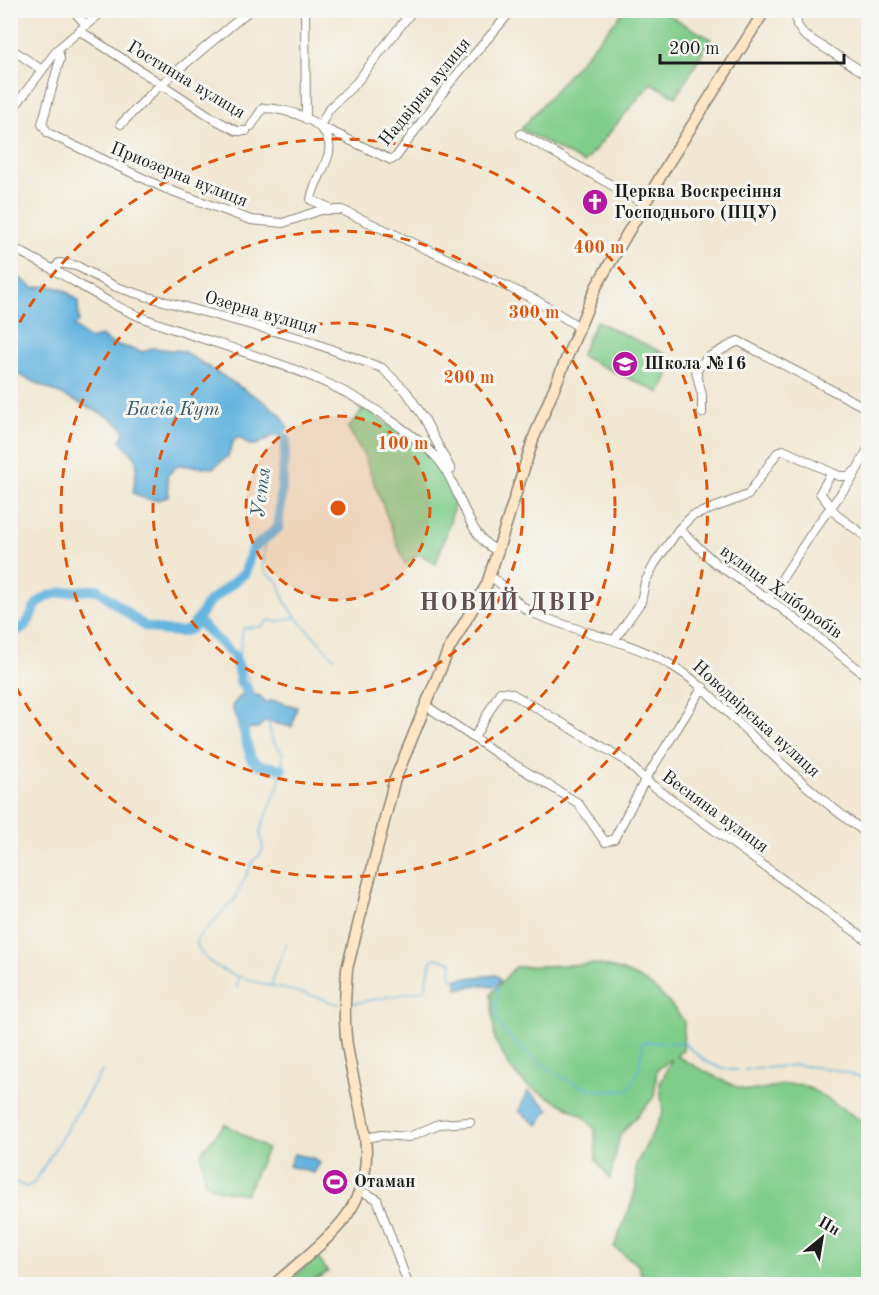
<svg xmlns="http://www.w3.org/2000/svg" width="879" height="1295" font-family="'Old Standard TT',serif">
  <rect width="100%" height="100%" fill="#f6f6f2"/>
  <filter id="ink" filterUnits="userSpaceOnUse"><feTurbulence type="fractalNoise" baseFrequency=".0167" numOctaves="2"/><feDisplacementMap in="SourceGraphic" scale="12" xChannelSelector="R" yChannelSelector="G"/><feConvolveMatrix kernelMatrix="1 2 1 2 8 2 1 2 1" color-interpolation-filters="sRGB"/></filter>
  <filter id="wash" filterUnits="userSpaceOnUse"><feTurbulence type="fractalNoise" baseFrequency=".008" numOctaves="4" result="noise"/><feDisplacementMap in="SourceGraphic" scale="24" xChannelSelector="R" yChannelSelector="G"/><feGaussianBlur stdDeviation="1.35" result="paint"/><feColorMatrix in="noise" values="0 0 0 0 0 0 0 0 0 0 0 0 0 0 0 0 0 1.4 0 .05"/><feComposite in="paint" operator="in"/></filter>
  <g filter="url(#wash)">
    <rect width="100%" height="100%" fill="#f1e7d2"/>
    <path fill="#80cd8b" stroke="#4e7454" stroke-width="1.5" d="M624,11H661L711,39L676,97L651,83L584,163L521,129Z
      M596,321L668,355L672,366L660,393L580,356Z
      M364,408C393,429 448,459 454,497C456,512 440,549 436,564L420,554L405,564L364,456L348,428Z
      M595,964C639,972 657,986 684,1021L683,1050L676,1056C692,1064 731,1087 746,1090C761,1093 782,1081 801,1085C817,1089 849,1115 868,1124V1284H645L638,1265L614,1247L632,1202L636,1187V1165L663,1113L660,1084L672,1059L657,1070L654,1097L620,1135L610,1179L596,1160L595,1129L583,1116L526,1085L510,1068L495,1040L491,994L515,967Z
      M225,1124L267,1149L246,1194L219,1190L205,1182L201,1152Z
      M317,1257L328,1272L315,1279L314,1284H286Z"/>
    <path fill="#64b4df" stroke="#40687e" stroke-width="1.5" d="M11,272L35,288C51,283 66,289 78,301L79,322L74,326L89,339L101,336L111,343L143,352L152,348L183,351L266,403L281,415L288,428L256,445H249L239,437L234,440L228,456L213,468L178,465L167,476L169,496C156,503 145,501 133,493L137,465L135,457L120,440L124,433L121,426L111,418L11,371Z
      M244,692L260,696L267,703L272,700L297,707L292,727L265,721L258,728L239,729L232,706Z
      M496,975L499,977L500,982L493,987L481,985L457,989V979Z
      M528,1091L549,1109L538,1125L519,1111Z
      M294,1154L313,1158L320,1163L314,1173L289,1166Z"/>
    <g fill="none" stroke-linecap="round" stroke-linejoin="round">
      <path stroke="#64b4df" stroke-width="1.5" d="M266,541L263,566L266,573L279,582L284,600L296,617L334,658
        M254,695L239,656L243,628L261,627L269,620L277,622L296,617
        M268,720L272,740L283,753L282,766L279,784L260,831L263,848L260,855L253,861L235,899L196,940C201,979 286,987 317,997C324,999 331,1003 339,1004
        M272,984L274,973L287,943
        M494,984L499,989C496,1000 494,1011 498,1021C507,1045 559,1077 582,1087C597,1092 613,1091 629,1091L638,1071L643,1042L684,1043C701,1058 713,1070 737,1070
        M237,988L238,979
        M350,1004L425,990L431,961L435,958L452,962L451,978L459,983
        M744,1070L796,1065L832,1069L868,1079
        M10,1180L26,1187L34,1183L102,1071"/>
      <path stroke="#64b4df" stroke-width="10" d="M198,621L235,657L241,683L248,692L249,705L242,724L251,759L259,765L282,769
        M10,626L20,630C29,625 30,615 35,607C47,588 77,593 97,589L144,626L165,631L182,632L191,629L208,603L245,573L252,549L278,528L286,440L271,421"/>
    </g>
  </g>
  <g filter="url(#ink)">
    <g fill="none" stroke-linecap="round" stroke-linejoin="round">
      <g stroke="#868277" stroke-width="10">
        <path id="street" d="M73,10L86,25
          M305,10L306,119
          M413,10L356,83L329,109L320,126L391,160L396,157L449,84L512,10
          M796,10L797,25L804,35L868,75
          M80,31L216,120L237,131H246
          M10,48L42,70
          M58,49L60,59L42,124L48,133L60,139L164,188L251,220L283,223L321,210H342L536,300L579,327
          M10,113L58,49L104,10
          M121,124L160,85L250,10
          M251,126L263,108C286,108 334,121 329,152C326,169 313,183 311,200L328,207
          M521,134L645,204
          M10,246L54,270L59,263L77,266L116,287L145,296L303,339L382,368L406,391L424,418L451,470
          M54,270C86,288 117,309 151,321C232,351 317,367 389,419C406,431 428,446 441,463C460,487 468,541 499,551
          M702,413V395L696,371L707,358L738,341L868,409
          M831,474L820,493L838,516L868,538
          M679,529L715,563L780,607L868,677
          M490,577C507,584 513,604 531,612C579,634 634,640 679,670C705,687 724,710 747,731C786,768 824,804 868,834
          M768,600L815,528L852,479L868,449
          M615,639L641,602L645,582L655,563L679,529L692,516L748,495L777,453L783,450L839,476H848L855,471
          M425,705L502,757L578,803L605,842L614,839L645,780L868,941
          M474,738L500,692L511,693L625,760L645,780L703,687
          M366,1138L382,1135L409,1137L439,1124L470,1122
          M359,1190L377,1199L408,1284"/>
      </g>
      <g stroke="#868277" stroke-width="13">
        <path id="secondary" d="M275,1284C297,1264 323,1245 342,1222C386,1166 358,1113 348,1051C343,1024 345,997 347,969L394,782L448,651L487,584L534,437L596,287L669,162L765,10"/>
      </g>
      <use href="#street" stroke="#fff" stroke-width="8"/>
      <use href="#secondary" stroke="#fee5c5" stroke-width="10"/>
    </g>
  </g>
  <circle cx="338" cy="508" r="92" fill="#de560d" fill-opacity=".12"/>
  <g fill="none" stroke="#de560d" stroke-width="3" stroke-dasharray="10 8">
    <circle cx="338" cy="508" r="92"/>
    <circle cx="338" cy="508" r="185"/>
    <circle cx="338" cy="508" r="277"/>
    <path d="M11 338A369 369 0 1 1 11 678"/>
  </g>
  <defs>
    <g id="church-disc" transform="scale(1.35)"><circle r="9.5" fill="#b5179e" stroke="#f6f6f2"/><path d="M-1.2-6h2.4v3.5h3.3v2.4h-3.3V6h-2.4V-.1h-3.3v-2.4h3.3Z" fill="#fff"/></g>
    <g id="school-disc" transform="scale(1.35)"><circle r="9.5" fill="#b5179e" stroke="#f6f6f2"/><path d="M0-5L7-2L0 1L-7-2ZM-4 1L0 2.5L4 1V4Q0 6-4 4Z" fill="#fff"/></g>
    <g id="stadium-disc" transform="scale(1.35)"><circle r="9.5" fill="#b5179e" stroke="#f6f6f2"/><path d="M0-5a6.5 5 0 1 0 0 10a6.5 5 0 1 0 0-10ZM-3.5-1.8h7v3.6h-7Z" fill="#fff"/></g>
  </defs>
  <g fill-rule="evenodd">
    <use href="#church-disc" x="595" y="202"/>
    <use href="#school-disc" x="625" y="364"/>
    <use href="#stadium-disc" x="335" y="1182"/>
  </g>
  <g text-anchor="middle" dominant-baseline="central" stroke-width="6" stroke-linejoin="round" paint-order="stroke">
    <g font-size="18" fill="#1c1c1c" stroke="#f6f6f2">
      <text transform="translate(186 80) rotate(31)">Гостинна вулиця</text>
      <text transform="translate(425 92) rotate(-51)">Надвірна вулиця</text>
      <text transform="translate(179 175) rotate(22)">Приозерна вулиця</text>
      <text transform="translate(261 313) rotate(16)">Озерна вулиця</text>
      <text transform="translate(781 592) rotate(36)">вулиця Хліборобів</text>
      <text transform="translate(756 719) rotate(42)">Новодвірська вулиця</text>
      <text transform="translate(715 812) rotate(36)">Весняна вулиця</text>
    </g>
    <g font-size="18" font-weight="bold" fill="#1c1c1c" stroke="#f6f6f2" text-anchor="start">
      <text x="614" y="192">Церква Воскресіння<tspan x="614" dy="21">Господнього (ПЦУ)</tspan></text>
      <text x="644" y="364">Школа №16</text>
      <text x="354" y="1182">Отаман</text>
    </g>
    <g font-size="20" font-style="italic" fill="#39596a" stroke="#f6f6f2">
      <text x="173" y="410">Басів Кут</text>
      <text transform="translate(262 493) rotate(-83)">Устя</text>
    </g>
    <g font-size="24" font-weight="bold" letter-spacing="1.5" fill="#624f4f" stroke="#f6f6f2">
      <text x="508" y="604">НОВИЙ ДВІР</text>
    </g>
  </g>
  <circle cx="338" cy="508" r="9" fill="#de560d" stroke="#f6f6f2" stroke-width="3"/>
  <g font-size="18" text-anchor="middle" font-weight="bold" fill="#de560d" stroke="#f6f6f2" stroke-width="6" stroke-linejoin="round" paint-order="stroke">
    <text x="599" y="253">400 m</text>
    <text x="534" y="318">300 m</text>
    <text x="469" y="383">200 m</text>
    <text x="403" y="449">100 m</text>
  </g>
  <rect width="879" height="1295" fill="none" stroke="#f6f6f2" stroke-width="36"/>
  <g transform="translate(822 1238) rotate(30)" stroke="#f6f6f2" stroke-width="4.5" paint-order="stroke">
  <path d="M0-4.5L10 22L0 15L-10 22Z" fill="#1c1c1c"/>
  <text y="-9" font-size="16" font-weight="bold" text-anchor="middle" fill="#1c1c1c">Пн</text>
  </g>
  <path d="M660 54v9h184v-9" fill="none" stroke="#1c1c1c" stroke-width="3"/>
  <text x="669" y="54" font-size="18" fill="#1c1c1c" stroke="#f6f6f2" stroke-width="4.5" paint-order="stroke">200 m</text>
</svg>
